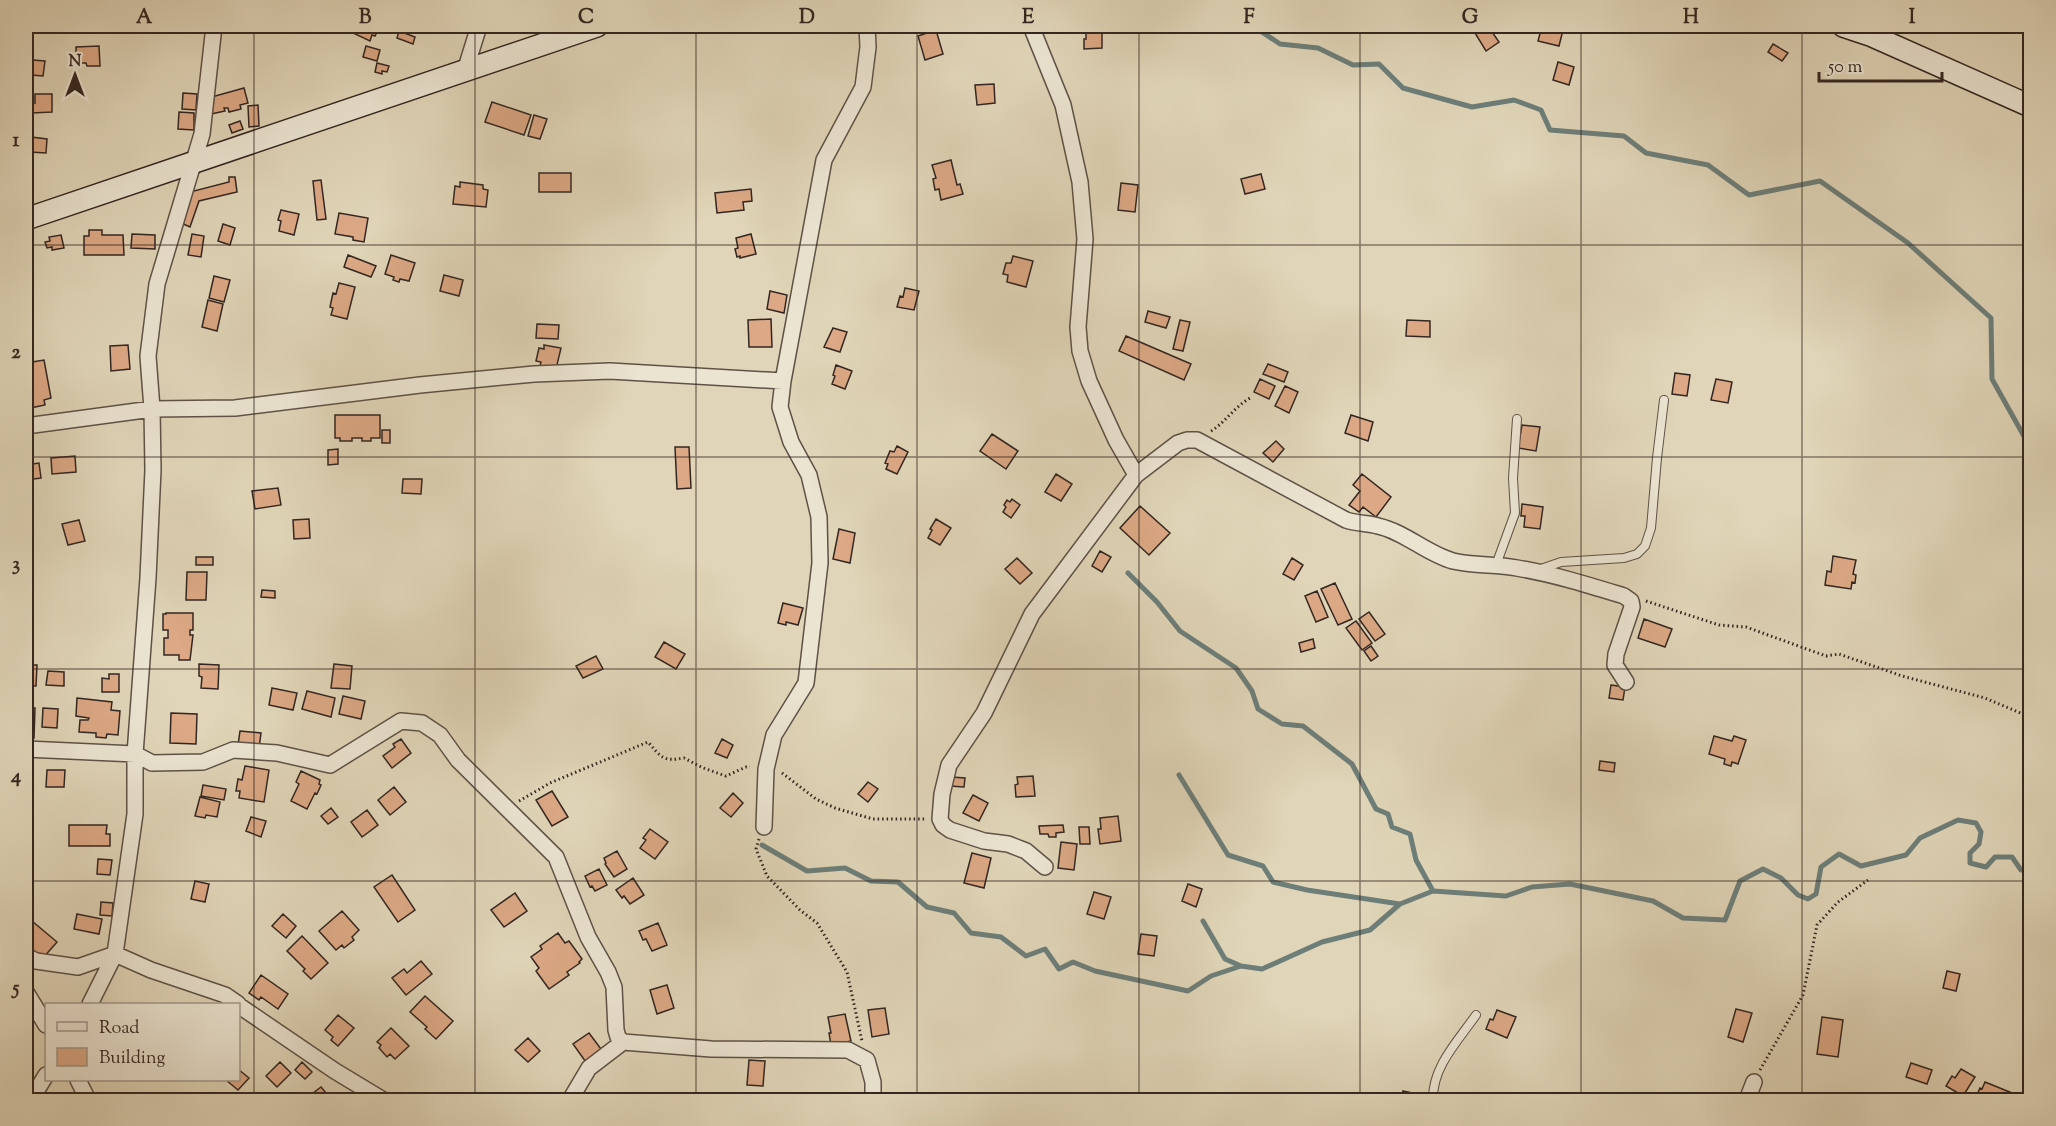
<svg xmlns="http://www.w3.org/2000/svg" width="2056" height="1126" font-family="'Sorts Mill Goudy',serif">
  <rect width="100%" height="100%" fill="#e0d5b8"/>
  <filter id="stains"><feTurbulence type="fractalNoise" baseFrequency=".00333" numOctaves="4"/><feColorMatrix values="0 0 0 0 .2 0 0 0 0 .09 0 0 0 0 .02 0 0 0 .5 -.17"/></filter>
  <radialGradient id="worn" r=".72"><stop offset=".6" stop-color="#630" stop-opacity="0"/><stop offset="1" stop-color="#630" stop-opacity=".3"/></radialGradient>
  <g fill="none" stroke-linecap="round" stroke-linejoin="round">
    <path stroke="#6d7e79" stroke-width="5" d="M1253,26L1280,44L1318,48L1353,65L1379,64L1403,88L1472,107L1514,100L1541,110L1550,130L1624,136L1646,153L1708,165L1749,195L1820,181L1908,243L1991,318L1992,379L2030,447
      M1128,573L1157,602L1180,631L1236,668L1252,691L1258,709L1282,724L1303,726L1352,764L1376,809L1388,814L1392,827L1410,834L1416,860L1433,891
      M1179,775L1228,855L1263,866L1273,882L1307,890L1400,904
      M762,845L807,871L845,868L871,881L898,882L927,907L954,913L971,933L1001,937L1026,956L1045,949L1059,969L1073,962L1095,971L1188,991L1211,976L1241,966L1262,969L1322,942L1370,930L1400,904L1433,891L1506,896L1532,887L1570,884L1653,901L1683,918L1725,920L1740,881L1763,869L1781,878L1798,895L1808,899L1816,894L1821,867L1839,854L1861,866L1906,855L1920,838L1958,820L1976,823L1981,832L1979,844L1970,853V863L1986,867L1995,857H2012L2021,870H2030
      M1203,921L1225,959L1241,966"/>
  </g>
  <path fill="#dca885" stroke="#332621" stroke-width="1.5" d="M357,26H380L375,36L372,35L370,41L353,33Z
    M1486,26H1488L1499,42L1486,51L1475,33Z
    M1542,26H1564L1559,46L1538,41Z
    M1086,28H1102V48L1084,49V39H1086Z
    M936,30L943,54L925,60L918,36Z
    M399,31L415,37L413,44L397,38Z
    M1773,44L1788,53L1782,61L1768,52Z
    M99,46L100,66H87L86,63H76V47Z
    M366,46L380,50L377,61L363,57Z
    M33,60L45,61L43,76L31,75Z
    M1558,62L1574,67L1569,85L1553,80Z
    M377,63L389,66L387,72L382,71V74L375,72Z
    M994,84L995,103L977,105L975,85Z
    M244,88L248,103L240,105L241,109L229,112L228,108H224L225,111L211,114L208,98Z
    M183,93L197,94L196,110L182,109Z
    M35,94H52V112L32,113L31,103H35Z
    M492,102L531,115L524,135L485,122Z
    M258,105L259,126L249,127L248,106Z
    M179,112L194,113V130L178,129Z
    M534,115L547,119L540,139L528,136Z
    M240,121L243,129L232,133L229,125Z
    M31,137L47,139L46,153L30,152Z
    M951,160L957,185L960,184L963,194L941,200L939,189L935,190L933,179L936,178L932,165Z
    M539,173H571V192H539Z
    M1261,174L1265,189L1245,194L1241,179Z
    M229,177H235L237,192L199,201L190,227L181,223L186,193L229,182Z
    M321,180L326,219L317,220L313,181Z
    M460,182L483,185V189L488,190L486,207L453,204L455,186L460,187Z
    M1121,183L1138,185L1135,212L1118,210Z
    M751,189L752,201L743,202L744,210L717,213L715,193Z
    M281,210L299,214L294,235L279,231L281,221L278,220Z
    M339,213L368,218L364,242L353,240V237L335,234Z
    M223,224L235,228L230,245L218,241Z
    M89,230H102V235H123L124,255H84V236H89Z
    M132,234L155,235V249L131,248Z
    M192,234L204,236L201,257L188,255Z
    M751,234L756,254L740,258V256L737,257L735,249L738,248L736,238Z
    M61,235L64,248L52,250V247L47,248L45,242L50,241L49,237Z
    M348,255L376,266L371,277L344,267Z
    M391,255L415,263L409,281L400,279L399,282L393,280L394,277L385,274Z
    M1013,256L1033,261L1026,287L1007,282L1008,275L1003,274L1006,263H1011Z
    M444,275L463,280L459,296L440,291Z
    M214,276L230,280L224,302L209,298Z
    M339,283L355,287L347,319L331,315L333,308L330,307L333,293L336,294Z
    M905,288L919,291L914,310L897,307L900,296L903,297Z
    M770,291L787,295L784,313L767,309Z
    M208,300L223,304L217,331L202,327Z
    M1148,311L1170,317L1166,328L1145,322Z
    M771,319L772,347H749L748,320Z
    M1180,320L1190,322L1183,351L1173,349Z
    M1407,320L1430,321V337L1406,336Z
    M537,324L559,325L558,339L536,338Z
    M833,328L847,332L840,352L824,347Z
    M1126,336L1191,364L1184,380L1119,351Z
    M128,345L130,369L111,371L110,346Z
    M544,345L561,348L556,369L540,366L541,362L536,361L539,348L544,349Z
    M44,360L51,398L44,400L45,405L30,408L26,383V363Z
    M1268,364L1288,372L1284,382L1263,374Z
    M836,365L852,371L845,389L832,384L835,376L833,375Z
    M1675,373L1690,375L1687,396L1672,394Z
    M1260,379L1275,386L1269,399L1254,392Z
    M1716,379L1732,382L1728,403L1711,400Z
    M1285,386L1298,392L1289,413L1275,406Z
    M335,415H380V438H371V441H362V438H352V441H340V438H335Z
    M1351,415L1373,422L1368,441L1345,433Z
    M1522,425L1540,427L1536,451L1518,448Z
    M382,430H390V443H382Z
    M992,434L1018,451L1006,469L980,451Z
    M1276,441L1284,449L1273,462L1263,453Z
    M897,446L908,452L897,474L886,469L888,464L885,463L890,451L894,452Z
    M675,447H689L691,488L677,489Z
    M338,449V464L328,465V450Z
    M75,456L76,472L52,474L51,458Z
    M39,463L41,478L26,480V465Z
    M1056,474L1072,484L1061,501L1045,492Z
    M1362,474L1391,497L1376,517L1363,507L1359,512L1349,505L1360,491L1353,485Z
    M403,479H422L421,494L402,493Z
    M278,488L281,505L255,509L252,491Z
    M1012,499L1020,505L1011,518L1003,512L1006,507L1004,505L1007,500L1010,502Z
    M1522,504L1543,507L1540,529L1524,527L1525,516H1521Z
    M1140,506L1170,533L1149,555L1120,528Z
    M309,519L310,538L294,539L293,520Z
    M936,519L951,528L940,545L928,538L932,530L930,529Z
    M79,520L85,541L68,545L62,524Z
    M839,529L855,533L850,563L833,559Z
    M1100,551L1111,557L1102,572L1092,566Z
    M1833,556L1856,560L1853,574L1856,575L1855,583L1852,582L1851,589L1825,585L1827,571L1831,572Z
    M196,557H213V565H196Z
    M1017,558L1032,573L1020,584L1005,569Z
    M1292,558L1303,565L1294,580L1283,574Z
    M187,572H207L206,600H186Z
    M1335,583L1352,619L1338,625L1321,589Z
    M262,590L275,591V598L261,597Z
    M1317,591L1328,617L1316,622L1305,596Z
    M783,603L803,608L798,625L786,622V625L778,623Z
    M1369,612L1385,634L1375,641L1359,619Z
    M166,613H193V630H190V635H193L190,660H179V655H164V638H168V630H163V614H166Z
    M1644,619L1672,629L1665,647L1638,638Z
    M1356,621L1372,643L1362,650L1346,628Z
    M1313,639L1315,648L1301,652L1299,643Z
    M31,642L32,659H26V643Z
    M664,642L685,654L676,669L655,657Z
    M1371,646L1378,656L1371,661L1364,651Z
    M596,656L603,669L583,678L576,666Z
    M199,664L219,665L218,689L201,688L202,677L199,676Z
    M334,664L352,666L350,689L331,688Z
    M26,665H37L36,686H26Z
    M48,671L64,672V686L46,685Z
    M109,674H119V692H102V678L109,679Z
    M1611,685L1625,687L1623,700L1609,698Z
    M272,688L297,693L293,710L269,705Z
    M307,691L335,698L331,717L302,709Z
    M343,696L365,701L361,719L339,714Z
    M77,698L112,702L111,710L120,711L118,735L107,734L106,738L96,737V733L79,732L80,720H88L89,718L76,716Z
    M26,708H35L34,738H26Z
    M43,708L58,709L57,728L42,727Z
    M171,713L197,714L196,744L170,743Z
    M240,731L261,733L259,748L238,745Z
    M1714,736L1732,741L1734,736L1746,740L1738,764L1732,762L1731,766L1724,764L1725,759L1709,754Z
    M401,739L411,753L392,768L383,756L395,747L393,744Z
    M722,739L733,745L727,758L715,753Z
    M1600,761L1615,763L1614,772L1599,770Z
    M245,766L269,770L264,802L239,798L240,791H236L238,779L242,780Z
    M47,770H65L64,787H46Z
    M301,771L320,780L319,784L321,785L317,794L315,793L307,809L291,801L299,784L296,782Z
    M1033,776L1035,796L1016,797L1015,785L1018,784L1017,777Z
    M951,777L965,778L964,787L950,786Z
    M868,782L878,789L868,802L858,794Z
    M203,785L226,789L224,800L201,796Z
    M394,787L406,802L390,815L378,800Z
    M552,791L568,817L552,826L536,800Z
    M733,793L743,803L731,817L720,808Z
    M973,795L988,803L979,821L963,813Z
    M200,797L220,802L217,817L206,815L205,818L195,816Z
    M331,808L338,817L328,824L321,816Z
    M367,810L378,825L362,837L351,822Z
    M1118,816L1121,841L1100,844L1098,829H1101L1100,818Z
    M251,817L266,821L261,837L246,831Z
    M69,825H107L106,834H110V846H69Z
    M1063,825L1064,832L1056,833V837H1049L1048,834H1040L1039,826Z
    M1079,827H1089L1090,844H1080Z
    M650,829L668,842L655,859L640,848L646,840L643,838Z
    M1061,842L1077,844L1074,870L1058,868Z
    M617,851L627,869L614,877L605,864L606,863L604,858Z
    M972,853L991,858L984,888L964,883Z
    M98,859L112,860L110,875L97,874Z
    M599,869L607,885L595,891L592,886L590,887L585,876Z
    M392,875L415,910L398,922L374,887Z
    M633,878L644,895L630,904L624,896L622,898L616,890Z
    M195,881L209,884L205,902L191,899Z
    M1188,884L1202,889L1196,907L1182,901Z
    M1094,892L1111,897L1104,919L1087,914Z
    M515,893L527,911L504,927L491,910Z
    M101,902L113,903L112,916L100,915Z
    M342,911L359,930L352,937L354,940L344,948L342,945L336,950L319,931Z
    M77,914L102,919L99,934L74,929Z
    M283,914L296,926L286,938L272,926Z
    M32,921L57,942L43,958L26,944V928Z
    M658,923L667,945L652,951L646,939L643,940L639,931Z
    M558,933L565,943L569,941L582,959L579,962L580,963L567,972L569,975L549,989L536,971L539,968L531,957L542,949L540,946Z
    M1141,934L1157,936L1154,956L1138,954Z
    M302,936L328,963L311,979L303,971L305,969L287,951Z
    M421,961L432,974L406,995L392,978L404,969L407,973Z
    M1947,971L1960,974L1956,991L1943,988Z
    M261,975L288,994L278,1009L261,997L259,1000L249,993Z
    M667,985L674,1008L657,1014L650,990Z
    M425,996L453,1021L436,1039L425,1029L427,1027L410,1012Z
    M885,1008L889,1034L872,1037L868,1010Z
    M1736,1009L1752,1013L1743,1042L1728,1037Z
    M1497,1010L1516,1017L1507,1038L1486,1029L1490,1019L1493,1020Z
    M845,1014L851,1041L831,1045L829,1033H831L828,1017Z
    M338,1015L354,1028L338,1046L331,1040L333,1037L325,1030Z
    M1822,1017L1843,1020L1838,1057L1817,1054Z
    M391,1028L409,1046L395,1059L390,1054L387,1057L379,1048L381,1045L377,1042Z
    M589,1033L604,1053L588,1065L573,1044Z
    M528,1038L540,1051L528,1062L515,1050Z
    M749,1060L765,1061L763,1086L747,1085Z
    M280,1062L291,1073L277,1087L266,1076Z
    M302,1062L312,1072L305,1079L295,1070Z
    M1911,1063L1932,1070L1927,1084L1906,1077Z
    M238,1069L249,1078L238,1090L226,1080H238Z
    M1961,1069L1975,1077L1963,1096L1946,1086L1952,1076L1955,1078Z
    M1985,1082L2017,1095L2015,1100H1979L1980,1098L1976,1097L1980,1088L1982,1089Z
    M321,1087L332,1100H304Z
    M1403,1091L1427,1096L1426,1100H1401Z"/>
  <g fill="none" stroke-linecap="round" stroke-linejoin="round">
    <g stroke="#5e5247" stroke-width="10">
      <path id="lane" d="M1496,565L1515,513L1513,478L1517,419
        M1538,570L1561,562L1624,558L1637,554L1645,546L1651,528L1657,458L1664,400
        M1433,1100C1432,1067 1458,1041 1476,1015"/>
    </g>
    <g stroke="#5e5247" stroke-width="18">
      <path id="street" d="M1031,26L1063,105L1080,182L1085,239L1078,327L1080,351L1089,381L1116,440L1136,475
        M465,71L479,26
        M26,426L152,409L235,408L420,385L534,374L610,371L783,381
        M26,749L135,754L152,763L203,762L233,750L277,753L330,765L401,721L422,723L440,735L458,760L556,857L588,937L608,972L614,987L616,1030L618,1037L623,1042L711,1049L848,1050L867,1060L873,1082V1100
        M764,827L766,769L774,735L806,683L820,563L819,517L809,475L791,442L780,407L783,381L824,160L863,87L868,47L867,26
        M1045,867L1026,851L1008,844L984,841L950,830L943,825L940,819L942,794L949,765L984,713L1032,614L1136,475L1178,443L1187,440H1197L1346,520C1359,524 1367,523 1378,526C1405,532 1427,554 1453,561C1474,566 1495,564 1517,568C1553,574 1588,585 1624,596L1631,601L1632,607L1616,654L1615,665L1626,682
        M26,956L36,961L78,967L115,954L151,970L225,995L238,1004
        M26,992L46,1025
        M90,1004L115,954L135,814V754L148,578L153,470L152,409L148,356L157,284L202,134L214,26
        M238,1005L335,1071L383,1100
        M78,1080L88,1100
        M31,1100L46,1075
        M570,1100L589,1068L623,1042
        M1747,1100L1754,1082"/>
    </g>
    <g stroke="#332621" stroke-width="24">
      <path id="secondary" d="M1843,26L1870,35L2030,106
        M26,219L597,26"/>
    </g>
    <path stroke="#332621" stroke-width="3" stroke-dasharray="1.5 3" stroke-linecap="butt" d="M1211,431C1227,421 1233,408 1250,398
      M1646,601L1719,625L1746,627L1826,656L1839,654L1902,676L1985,698L2030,717
      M782,773L816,799L835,808L873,819H925
      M519,801L550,783L648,742C661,757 663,762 684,758L703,768L726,776L746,767H750
      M759,839L756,849L767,876L800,910L817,923L847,972L862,1041
      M1760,1070L1803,995L1817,925L1838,902L1868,880"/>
    <use href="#lane" stroke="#ebe4d1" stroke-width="8"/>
    <use href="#street" stroke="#ebe4d1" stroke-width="15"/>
    <use href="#secondary" stroke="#ebe4d1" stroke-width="21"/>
  </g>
  <path fill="none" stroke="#332621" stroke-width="1.5" stroke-opacity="0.55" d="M254,26V1100M475,26V1100M696,26V1100M917,26V1100M1139,26V1100M1360,26V1100M1581,26V1100M1802,26V1100M26,245H2030M26,457H2030M26,669H2030M26,881H2030"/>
  <rect width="2056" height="1126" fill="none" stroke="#e0d5b8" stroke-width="66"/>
  <rect x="45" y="1003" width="195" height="78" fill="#ebe4d1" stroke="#a1988b" stroke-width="1.5"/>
  <rect x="57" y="1022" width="30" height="9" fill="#ebe4d1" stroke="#a1988b" stroke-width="1.5"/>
  <text x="99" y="1033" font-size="18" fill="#332621">Road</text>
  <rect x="57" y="1048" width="30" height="18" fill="#dca885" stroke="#a1988b" stroke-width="1.5"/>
  <text x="99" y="1063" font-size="18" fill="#332621">Building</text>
  <g transform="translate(75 75)" stroke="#ebe4d1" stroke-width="4.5" paint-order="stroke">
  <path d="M0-4.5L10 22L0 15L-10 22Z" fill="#332621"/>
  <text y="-9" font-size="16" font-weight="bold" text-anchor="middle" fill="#332621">N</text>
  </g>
  <path d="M1819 72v9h123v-9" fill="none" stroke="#332621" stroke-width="3"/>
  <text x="1828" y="72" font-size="18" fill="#332621" stroke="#ebe4d1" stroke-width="4.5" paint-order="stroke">50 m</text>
  <rect x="33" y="33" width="1990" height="1060" fill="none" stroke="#332621" stroke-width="2"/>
  <g font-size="20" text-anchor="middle" font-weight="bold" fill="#332621">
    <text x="144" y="23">A</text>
    <text x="365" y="23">B</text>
    <text x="586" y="23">C</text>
    <text x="807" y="23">D</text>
    <text x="1028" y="23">E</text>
    <text x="1249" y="23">F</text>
    <text x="1470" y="23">G</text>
    <text x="1691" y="23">H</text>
    <text x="1912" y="23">I</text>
    <text x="16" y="146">1</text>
    <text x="16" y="358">2</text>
    <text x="16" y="570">3</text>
    <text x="16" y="782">4</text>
    <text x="16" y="994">5</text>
  </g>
  <rect width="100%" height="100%" filter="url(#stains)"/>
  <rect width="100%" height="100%" fill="url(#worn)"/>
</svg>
